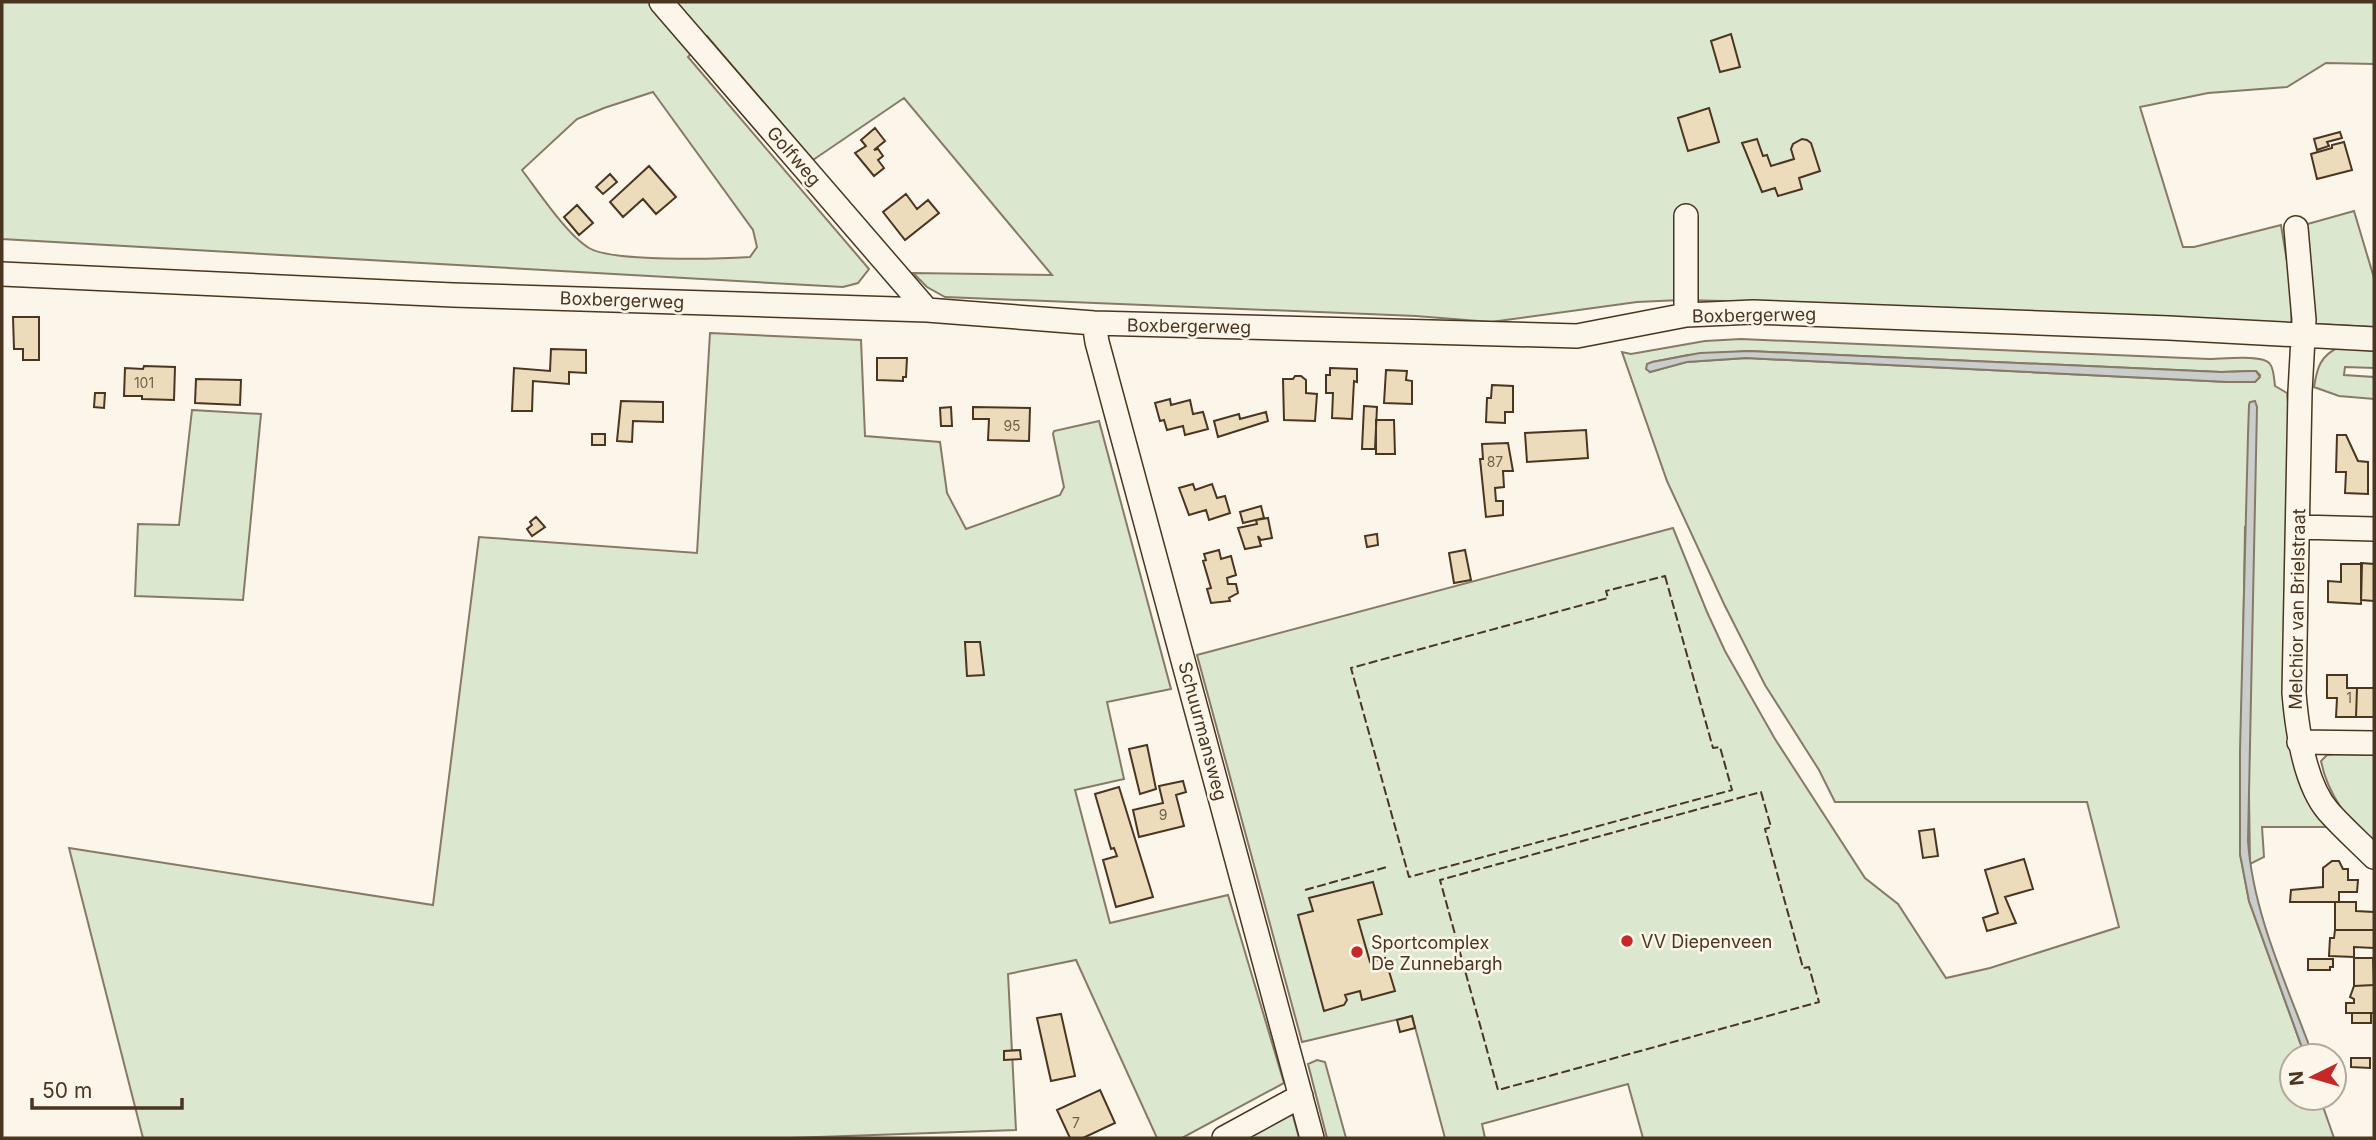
<svg xmlns="http://www.w3.org/2000/svg" width="2376" height="1140" font-family="Inter,sans-serif">
  <rect width="100%" height="100%" fill="#fbf6e9"/>
  <path fill="#dce7d0" stroke="#887966" stroke-width="2" fill-rule="evenodd" d="M2,2H2374V64L2326,63L2287,87L2208,93L2140,107L2183,247H2194L2281,225C2286,258 2294,291 2291,324L1818,303L1681,300L1637,302L1491,322L1416,316L945,297L927,287L913,273L1052,275L904,98L813,160L707,36L688,57L869,269L858,283L843,287L2,239ZM653,92L753,230L757,247L750,257C719,259 612,262 589,248C567,235 538,191 522,170L577,119L604,108Z
    M2354,211L2374,278V327L2315,324L2304,225Z
    M710,333L861,340L865,436L940,442L947,493L966,529L1060,495L1064,487L1053,434L1054,431L1099,421L1171,689L1107,702L1124,779L1075,790L1110,923L1228,895L1284,1083L1182,1138H1157L1076,960L1008,974L1016,1130L789,1138H143L69,848L433,905L479,537L697,553Z
    M1741,339L2209,359C2222,359 2264,354 2270,364C2274,369 2274,379 2275,386L2287,393L2289,412L2285,643L2332,827H2262L2264,857L2250,864L2245,526L2240,854L2249,901L2305,1056H2292V1098H2320L2334,1138H1643L1628,1084L1482,1124L1485,1138H1445L1412,1016L1302,1042L1197,655L1673,528L1707,612L1725,651L1775,739L1865,878L1898,904L1946,978L1990,968L2119,927L2087,802H1835L1819,770L1765,685L1724,604L1667,481L1622,352L1631,354L1705,341ZM1749,351L2221,372L2252,371H2256L2260,375L2255,382H2228L1747,358L1686,362L1650,372L1652,362L1688,355Z
    M2339,347L2374,351V368L2345,367L2344,375L2374,377V399L2339,396L2314,387C2317,368 2320,356 2339,347Z
    M192,410L261,414L243,600L135,596L138,524L179,525Z
    M2336,754L2374,755V847C2350,821 2328,797 2321,761L2327,755Z
    M1317,1060L1325,1062L1346,1138H1327L1308,1064Z
    M1290,1105L1299,1138H1232Z"/>
  <path fill="#c9cecd" stroke="#887966" stroke-width="2" d="M1749,351L2221,372L2252,371H2256L2260,377L2255,382H2228L1746,358L1687,362L1650,372L1646,369L1647,364L1652,362L1700,353Z
    M2255,401L2257,407L2248,841C2253,915 2288,987 2313,1056H2305L2249,901L2240,854V750L2248,435L2249,405L2250,402Z"/>
  <path fill="#ecdcbc" stroke="#4a3520" stroke-width="2" d="M1731,34L1740,67L1720,72L1711,41Z
    M1709,108L1719,142L1688,151L1678,118Z
    M875,128L885,141L874,150L878,149L883,156L878,160L884,168L874,176L855,153L866,146L861,140Z
    M2340,132L2342,138L2327,142L2329,146L2317,150L2314,139Z
    M1757,139L1763,156L1767,155L1771,166L1794,159L1791,149L1793,144L1802,139L1807,140L1811,143L1820,171L1799,178L1802,189L1778,196L1775,188L1762,192L1742,143Z
    M2344,142L2352,170L2317,179L2311,154L2332,148V145Z
    M649,166L676,197L656,214L643,199L623,217L610,202Z
    M610,174L617,182L603,194L596,187Z
    M906,194L917,209L928,200L939,213L905,240L883,212Z
    M577,205L593,223L579,235L564,217Z
    M13,317H39V360H23V349H14Z
    M551,349L586,350V373L569,372V384L533,381L532,411H512L514,368L550,371Z
    M877,358H907L906,377H903V381L877,380Z
    M144,366L175,367L174,400L142,399V396H124L125,368L143,369Z
    M1330,368L1357,369V382L1354,381L1352,419L1332,418L1333,393H1326V375H1330Z
    M1386,370L1407,371L1406,380L1412,381V404L1384,403Z
    M1295,376H1301L1306,380V393L1317,394L1315,421L1284,420L1283,379H1293Z
    M196,379L241,380L240,405L195,403Z
    M1492,385L1513,386V412H1505V423L1486,422L1487,398H1491Z
    M95,393H105L104,408L94,407Z
    M1170,399L1171,405L1190,400L1193,414L1203,412L1208,429L1185,435L1183,426L1167,430L1164,420L1160,421L1155,403Z
    M621,401L663,402V422L633,421L632,442L617,441Z
    M1364,406L1377,407L1375,449H1362Z
    M951,407L952,426H941L940,408Z
    M973,407L1030,408L1029,441L988,440L989,419H973Z
    M1266,412L1268,421L1218,437L1214,421L1239,414L1240,419Z
    M1376,420H1394L1395,454H1376Z
    M1586,430L1588,458L1527,462L1525,433Z
    M592,434H605V445H592Z
    M2337,435H2346L2358,461L2368,462V494L2345,493L2346,472H2336Z
    M1508,443L1513,471H1503L1504,487L1495,488L1496,501H1503V515L1486,517L1480,459H1483L1482,444Z
    M1193,484L1195,490L1212,484L1217,498L1225,496L1230,513L1209,520L1206,510L1189,515L1179,488Z
    M1261,506L1264,518L1243,523L1240,512Z
    M536,517L545,527L532,536L527,529L532,525L530,522Z
    M1268,518L1272,538L1261,540L1258,536L1261,546L1245,549L1238,528L1257,524L1256,520Z
    M1377,534L1378,545L1367,547L1365,536Z
    M1219,550L1221,559L1231,556L1236,575L1227,578L1228,584H1236L1238,593L1229,598L1230,601L1211,603L1207,589L1211,588L1203,561L1206,560L1204,554Z
    M1465,550L1471,580L1454,583L1449,553Z
    M2361,563L2374,564V601L2361,600Z
    M2341,564H2362L2361,604L2328,602V581L2341,582Z
    M965,642H980L984,675L967,676Z
    M2327,675H2347V688H2357L2356,717H2336L2337,698H2327Z
    M2357,688H2374V717H2356Z
    M1147,745L1156,789L1140,794L1129,749Z
    M1183,781L1186,792L1176,795L1184,826L1139,837L1133,810L1163,803L1159,786Z
    M1119,787L1153,897L1116,907L1103,860L1117,856L1114,848L1111,849L1095,794Z
    M1934,829L1938,856L1923,858L1919,831Z
    M2024,859L2033,889L2005,897L2016,923L1987,931L1983,918L1998,913L1985,870Z
    M2332,861H2339L2343,869H2348V880H2358L2357,892H2339V902H2290L2291,890L2323,887V868Z
    M1373,882L1382,914L1358,920L1370,962L1385,958L1395,991L1362,1000L1360,991L1345,995L1347,1000L1344,1005L1324,1011L1298,915L1313,911L1309,898Z
    M2335,902H2356V911L2374,912V930H2335Z
    M2335,930H2374V948L2354,947V957L2329,956L2330,938H2334Z
    M2354,958H2373L2374,985L2354,986Z
    M2308,959H2333V967H2330V970H2308Z
    M2374,985V1013H2346V1003H2354V999L2350,997L2354,986Z
    M2352,1013H2371V1023H2352Z
    M1061,1014L1075,1076L1051,1081L1037,1018Z
    M1412,1016L1415,1028L1400,1032L1397,1020Z
    M1020,1050L1021,1059L1004,1060V1051Z
    M2351,1058H2370V1068L2351,1067Z
    M1100,1090L1115,1123L1083,1138H1070L1057,1110Z"/>
  <g fill="none" stroke-linecap="round" stroke-linejoin="round">
    <g stroke="#4a3520" stroke-width="26">
      <path id="minor" d="M661,2L927,310
        M1686,216V315
        M2296,228L2304,320L2300,392L2294,693C2297,729 2304,783 2328,811C2342,827 2359,842 2374,857
        M2,274L453,295L927,310L1094,323L1577,336L1686,315L1753,312L2169,328L2374,339
        M1094,323L1097,342L1312,1138
        M2299,527L2374,529
        M2299,742L2374,743
        M1224,1138L1301,1096"/>
    </g>
    <use href="#minor" stroke="#fbf6e9" stroke-width="23"/>
    <path stroke="#4a3520" stroke-width="2" stroke-dasharray="9 3.5" stroke-linecap="butt" d="M1665,576L1713,748L1720,747L1732,790L1409,877L1351,668L1608,598L1606,591Z
      M1761,792L1771,827L1765,829L1803,968L1809,967L1819,1002L1498,1090L1440,880Z
      M1305,890L1387,867"/>
  </g>
  <g fill="#c62828" stroke="#fbf6e9" stroke-width="2.5">
    <circle cx="1627" cy="941" r="7"/>
    <circle cx="1357" cy="952" r="7"/>
  </g>
  <g text-anchor="middle" dominant-baseline="central" stroke-width="5" stroke-linejoin="round" paint-order="stroke">
    <g font-size="14" fill="#725f47">
      <text x="144" y="382">101</text>
      <text x="1012" y="425">95</text>
      <text x="1495" y="461">87</text>
      <text x="2349" y="697">1</text>
      <text x="1163" y="814">9</text>
      <text x="1076" y="1122">7</text>
    </g>
    <g font-size="18" fill="#4a3520" stroke="#fbf6e9">
      <text transform="translate(794 156) rotate(49)">Golfweg</text>
      <text transform="translate(622 300) rotate(2)">Boxbergerweg</text>
      <text transform="translate(1754 315) rotate(-1)">Boxbergerweg</text>
      <text transform="translate(1189 326) rotate(1)">Boxbergerweg</text>
      <text transform="translate(2297 609) rotate(-89)">Melchior van Brielstraat</text>
      <text transform="translate(1203 731) rotate(75)">Schuurmansweg</text>
    </g>
    <g font-size="18" fill="#4a3520" stroke="#fbf6e9" text-anchor="start">
      <text x="1641" y="941">VV Diepenveen</text>
      <text x="1371" y="942">Sportcomplex<tspan x="1371" dy="21">De Zunnebargh</tspan></text>
    </g>
  </g>
  <rect width="2376" height="1140" fill="none" stroke="#4a3520" stroke-width="7"/>
  <g transform="translate(2313 1077) rotate(265)"><circle r="33" fill="#fbf6e9" stroke="#b4a999" stroke-width="2"/>
  <path d="M0-5L12 26L0 18L-12 26Z" fill="#c62828"/>
  <text y="-10" font-size="19" font-weight="bold" text-anchor="middle" fill="#4a3520">N</text>
  </g>
  <path d="M32 1098v10h150v-10" fill="none" stroke="#4a3520" stroke-width="3.5"/>
  <text x="42" y="1098" font-size="21" fill="#4a3520" stroke="#fbf6e9" stroke-width="5" paint-order="stroke">50 m</text>
</svg>
